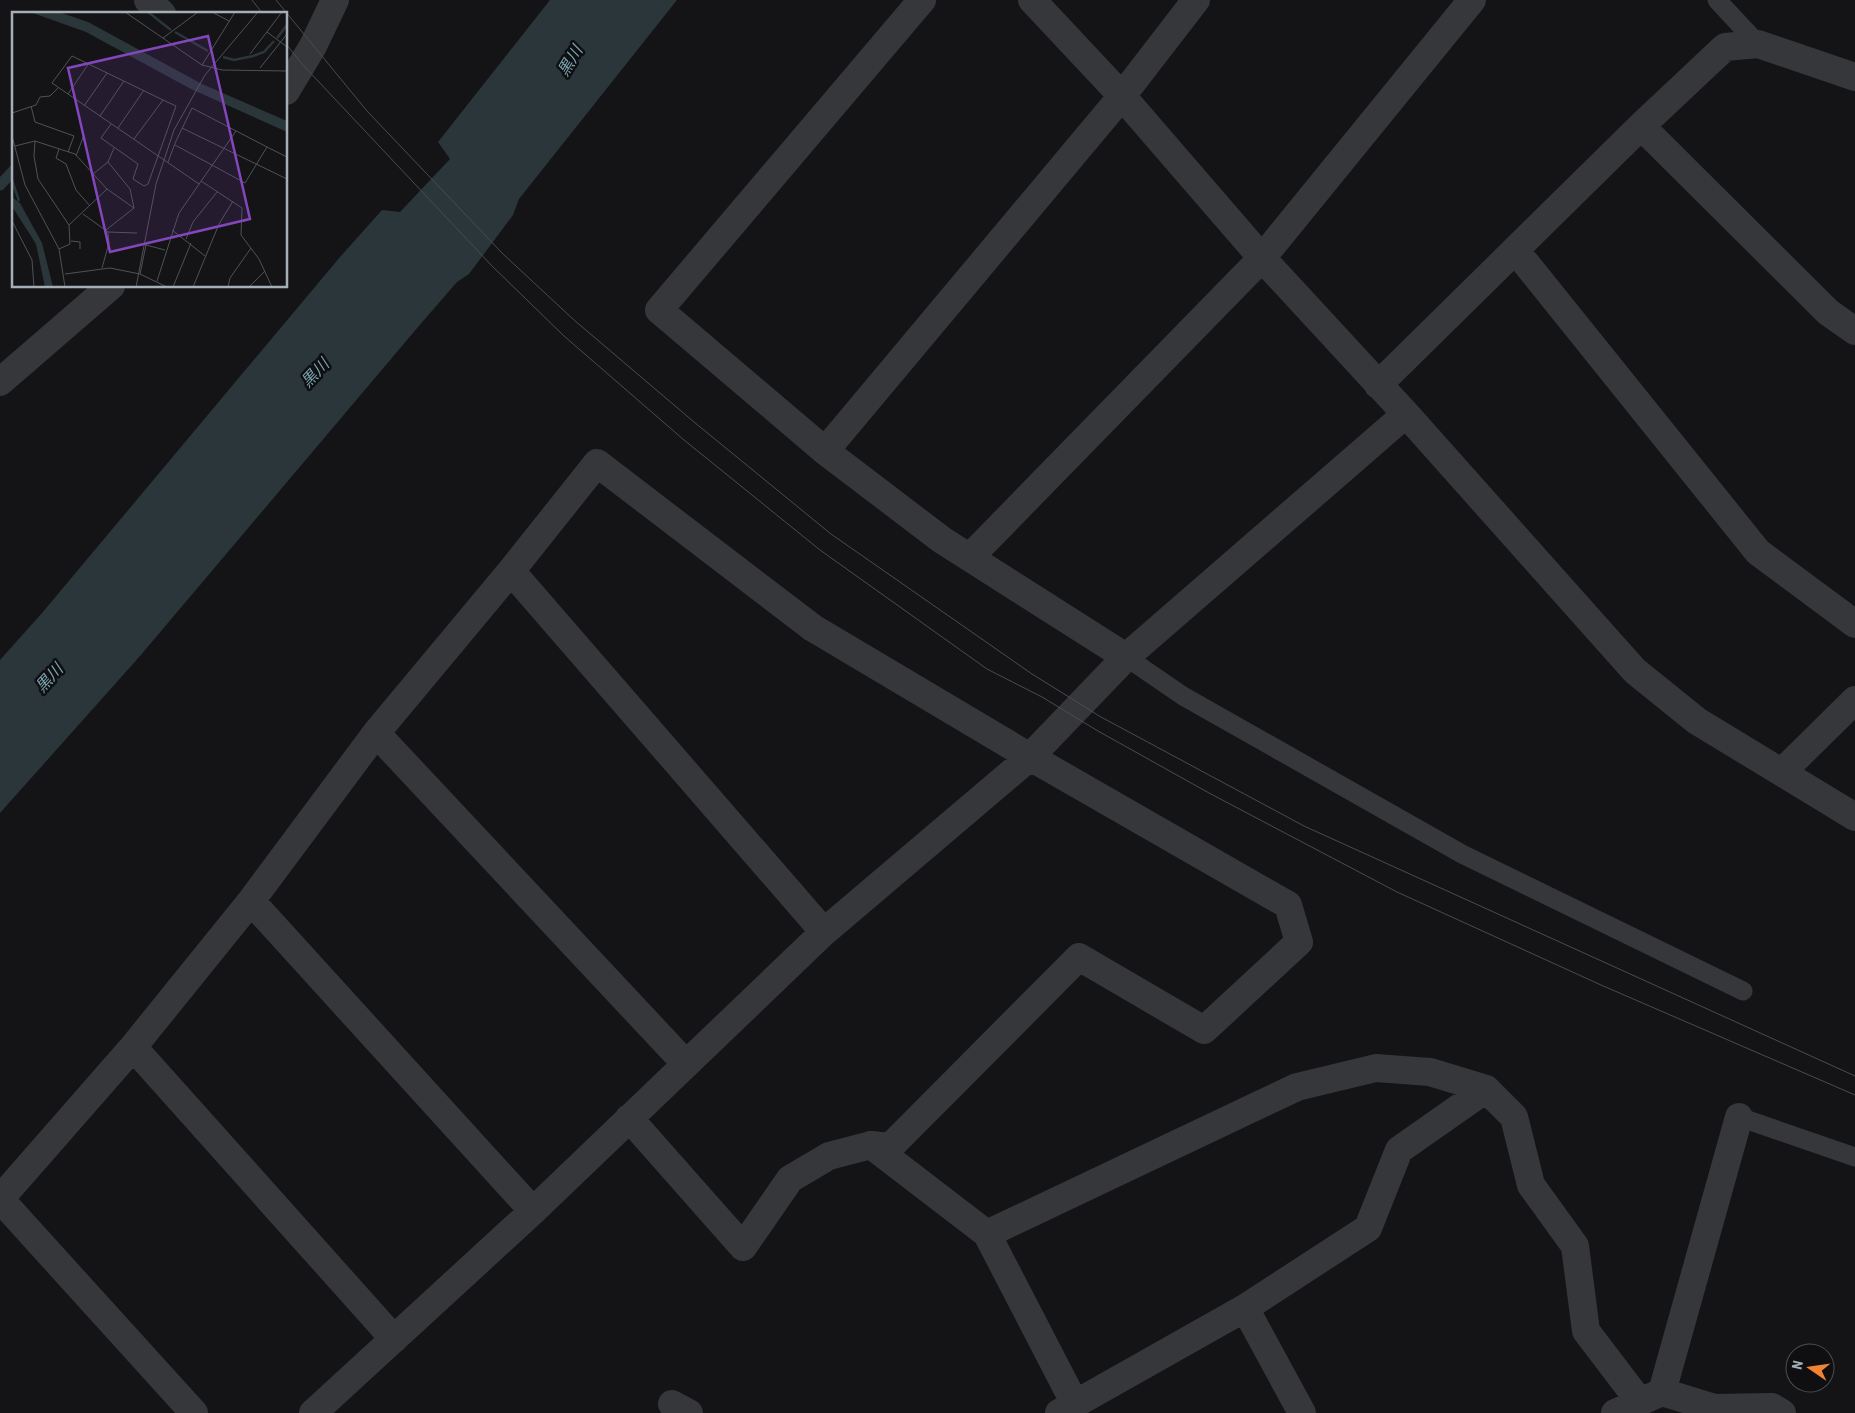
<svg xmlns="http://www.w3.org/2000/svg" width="1855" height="1413" font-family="'Roboto Condensed','Noto Sans JP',sans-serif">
  <rect width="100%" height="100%" fill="#141416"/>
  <path fill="#2a3639" d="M550,0H677L519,199L513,215L469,274L457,282L418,327L140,656L0,813V660L42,613L340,257L382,210L400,212L450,159L438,142Z"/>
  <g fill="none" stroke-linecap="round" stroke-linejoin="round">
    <path stroke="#2a3639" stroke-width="11" d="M0,185L14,170"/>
    <path stroke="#35373b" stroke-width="19" d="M1717,0L1758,44
      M1126,657L1183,696L1462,854L1743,991
      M1739,1117L1855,1157"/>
    <path stroke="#35373b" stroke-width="28" d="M148,0L162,14
      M922,0L659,310L825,451L942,540L1126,657
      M1032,0L1122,96L1262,258L1406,414L1635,671L1697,721L1855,817
      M1641,126L1828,312L1855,331
      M1516,251L1758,552L1855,624
      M1378,385L1641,126L1725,47L1758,44L1855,77
      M825,451L1122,96L1196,0
      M970,557L1262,258L1472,0
      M511,571L597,463L813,628L1030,757L1288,905L1299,942L1204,1030L1079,957L890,1147L871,1145L829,1156L790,1179L743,1247L629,1118
      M376,733L686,1064
      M1782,772L1855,700
      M251,901L533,1211
      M133,1047L394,1339
      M871,1145L987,1234
      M0,1199L133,1047L251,901L376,733L511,571L824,932
      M0,1199L194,1413
      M1245,1308L1368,1228L1399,1150L1486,1089L1514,1117L1531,1185L1575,1246L1586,1331L1640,1402
      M1662,1392L1714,1408L1772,1407L1782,1413
      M672,1404L689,1413
      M1075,1404L987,1234L1297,1087L1376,1068L1430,1072L1486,1089
      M313,1413L533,1211L824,932L1030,757L1126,657L1406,414
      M1059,1413L1245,1308L1302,1413
      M1615,1413L1662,1392L1739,1117"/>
    <path stroke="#35373b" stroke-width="28" d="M286,91L313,46L335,0
      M0,382L111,286"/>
    <path stroke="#484c50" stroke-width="1" d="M252,0L263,14
      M276,0L367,111L503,254L574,320L694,422L831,534L1032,674L1101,717L1304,826L1855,1076
      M286,44L302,64L492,266L564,336L684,440L820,550L987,669L1042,697L1098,731L1209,793L1397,892L1601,985L1855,1095"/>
  </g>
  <g text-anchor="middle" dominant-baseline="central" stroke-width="5" stroke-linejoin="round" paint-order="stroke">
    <g font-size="16" font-style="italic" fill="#7ca5b1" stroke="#0f0f11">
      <text transform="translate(570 61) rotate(-59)">黒川</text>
      <text transform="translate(315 373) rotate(-47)">黒川</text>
      <text transform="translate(49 678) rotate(-48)">黒川</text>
    </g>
  </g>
  <g transform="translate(12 12)">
    <rect width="275" height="275" fill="#141416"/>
    <path d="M18,0H47L76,10L190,72L275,109V120L179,77L74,20ZM0,185L8,191L30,231L41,275H33L24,232L1,196Z" fill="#2a3639"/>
    <path fill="none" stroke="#2a3639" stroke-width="2.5" d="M136,0L159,18M163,20L196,39M265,26L275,13M211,45L222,48L241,44L252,40L262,29M0,168L7,189"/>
    <path fill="none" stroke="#4e5256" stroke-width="1" d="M113,0L190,53L210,58L275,59M200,0L217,9M255,20L275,35M151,26L186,0M238,42L270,0M190,53L223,0M248,56L275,22M56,82L77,51M19,94L23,110L62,124L56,140M72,94L95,61M0,101L24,93L28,85L38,84L46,76M88,104L112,69M99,112L89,126L126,152L121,167L132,174L136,172L164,94L151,88M106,116L132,78M170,116L275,167M0,124L13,173L47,237L53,275M122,127L151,88L60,44L40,71L187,172M23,129L22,144L26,167L57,213L58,232L47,237M3,134L23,129L63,142L95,177L57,213M255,135L275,145M47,137L44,146L54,152L64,178L78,194M64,144L72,123M96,150L102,136M156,150L164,129L180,96L255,135L233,171L163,133M81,162L96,150L118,177L122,196M189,169L230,196L229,223L247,247L260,275M71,202L96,220L125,221M0,209L20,248L22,275M94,218L122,196L95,177M160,218L193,244M174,227L181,210L205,180M59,229L68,230V237M90,256L97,231L96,220M53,262L98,256L128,262L155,275M128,262L134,233L153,238M145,269L167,201L224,119M124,275L144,172L162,118L193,63L246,0M161,275L179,231M181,275L207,212L221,189M216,275L218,266L239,236M237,275L253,259"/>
    <path fill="#8446bd" fill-opacity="0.15" stroke="#8446bd" stroke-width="2.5" d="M196,24L238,207L98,240L56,56Z"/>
    <rect width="275" height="275" fill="none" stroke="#a6aeb6" stroke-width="2.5"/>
  </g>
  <g transform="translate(1810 1368) rotate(283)"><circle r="24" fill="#0f0f11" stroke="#4b4f53"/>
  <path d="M0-4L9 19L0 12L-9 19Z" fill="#f18431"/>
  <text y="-8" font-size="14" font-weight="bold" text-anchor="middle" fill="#a6aeb6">N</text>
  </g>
</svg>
